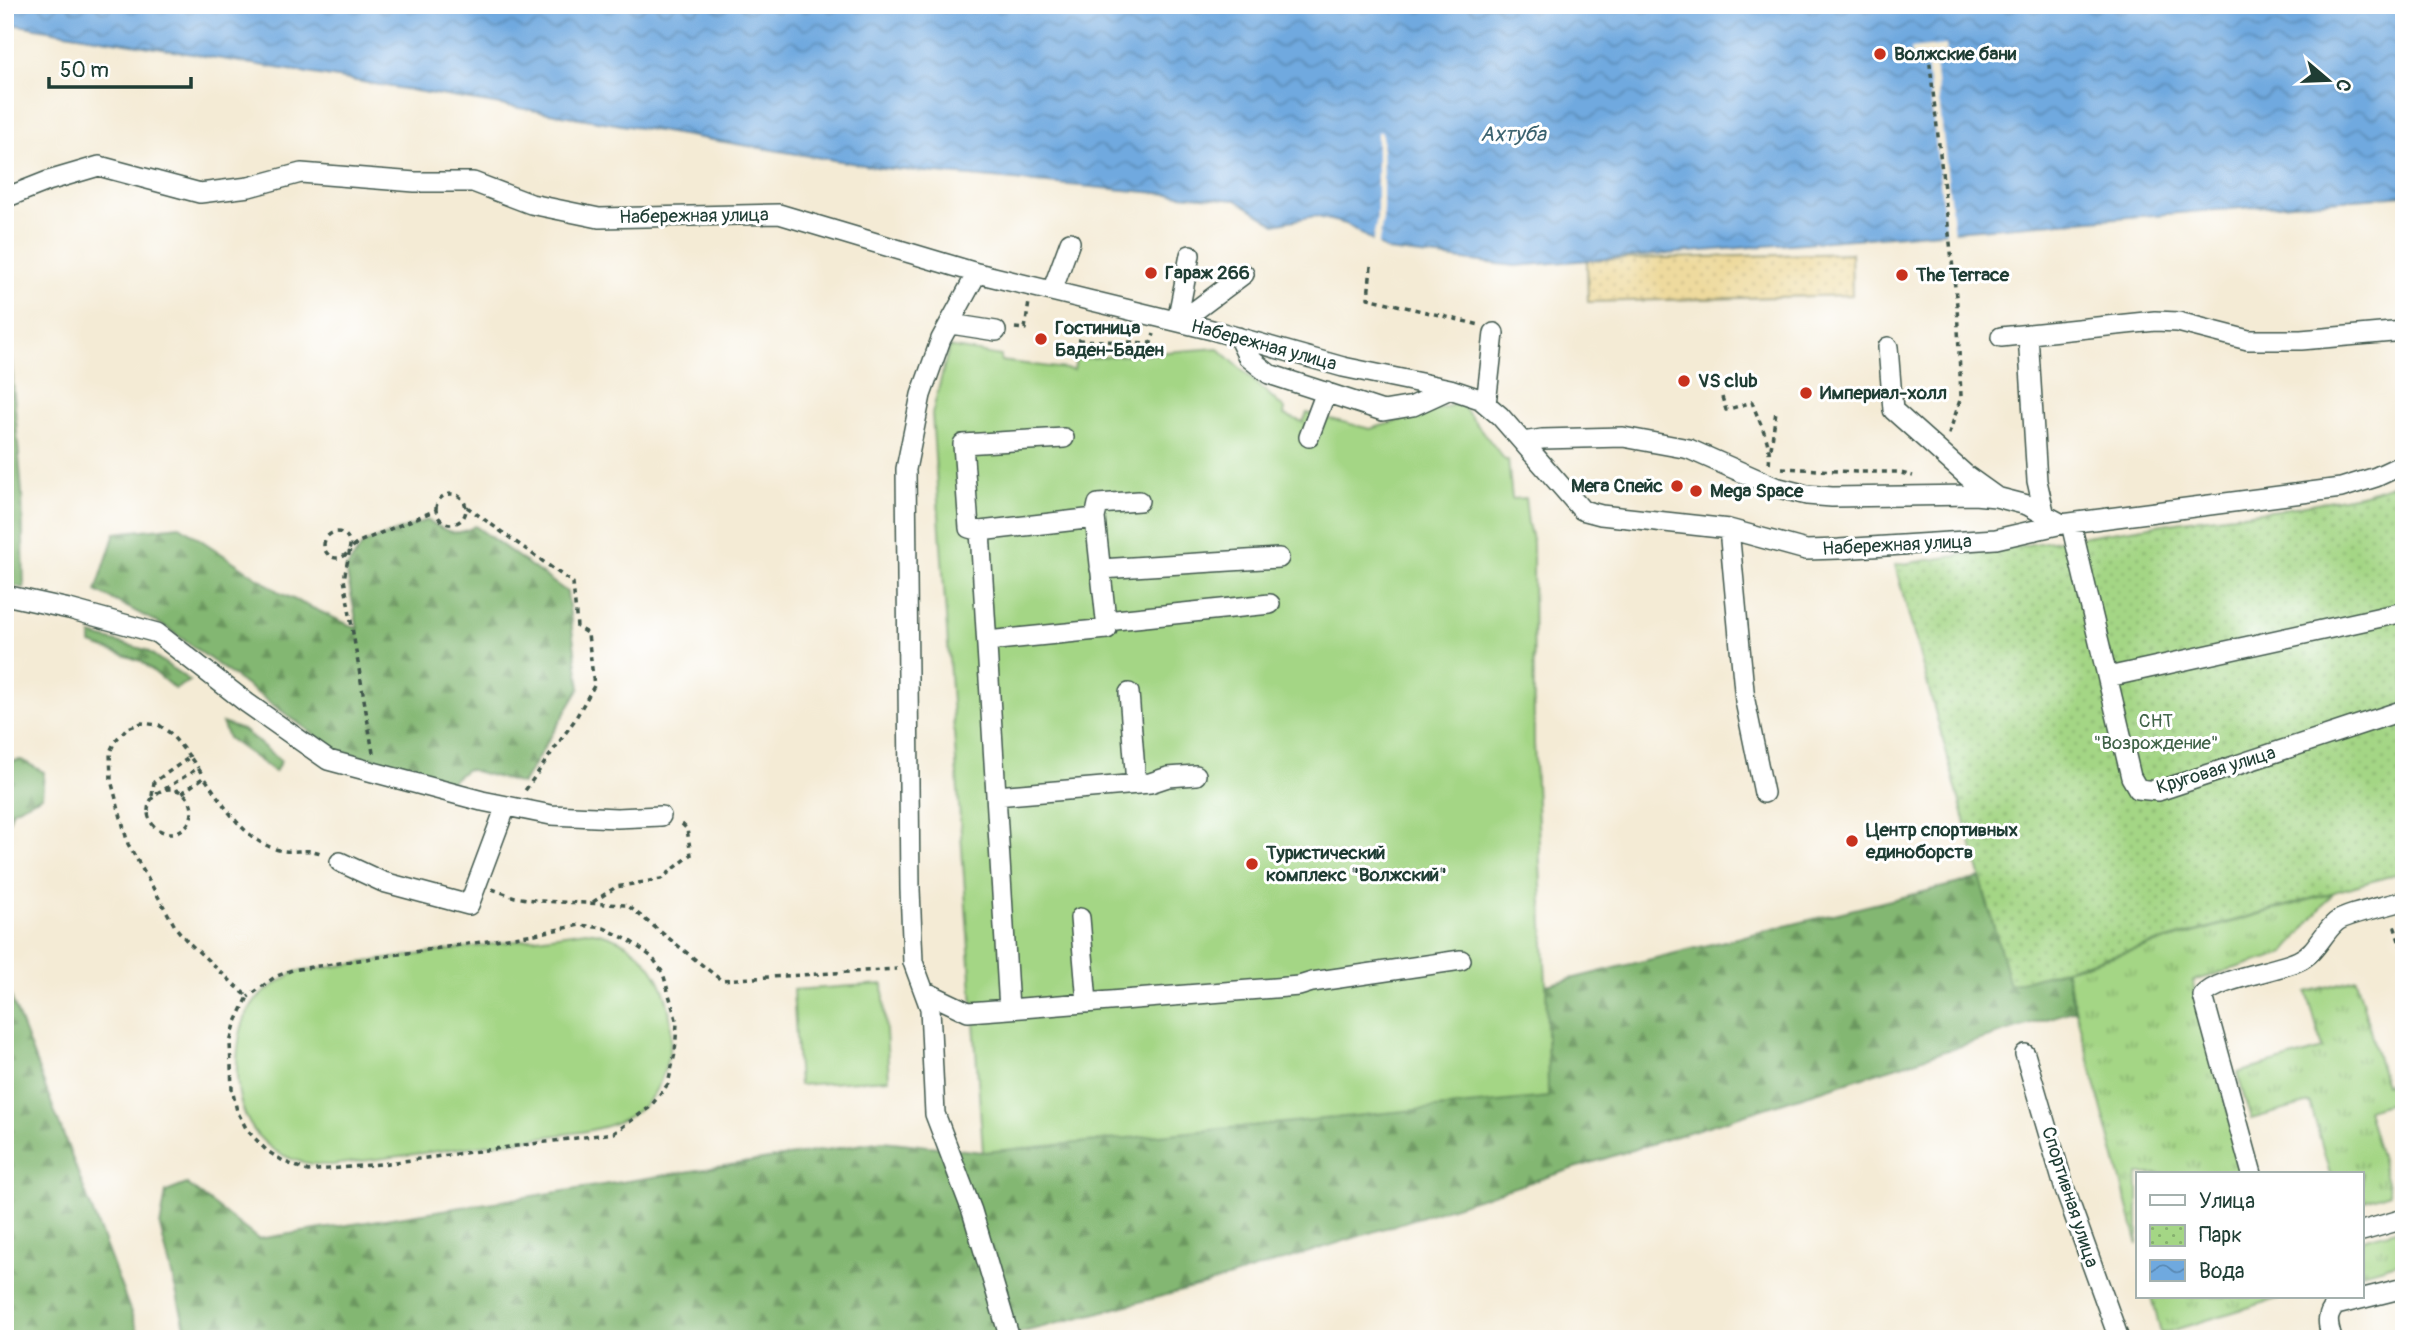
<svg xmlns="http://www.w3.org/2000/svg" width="2409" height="1344" font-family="Pangolin,sans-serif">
  <defs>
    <pattern id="grass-tufts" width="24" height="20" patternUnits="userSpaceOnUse" patternTransform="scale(1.75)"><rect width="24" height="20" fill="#a4d685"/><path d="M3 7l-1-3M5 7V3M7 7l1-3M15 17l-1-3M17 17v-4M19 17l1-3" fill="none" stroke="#85af6e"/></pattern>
    <pattern id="forest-firs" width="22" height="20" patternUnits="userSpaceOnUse" patternTransform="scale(1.75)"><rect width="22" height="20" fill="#83b772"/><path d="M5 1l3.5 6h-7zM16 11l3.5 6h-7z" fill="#6b965e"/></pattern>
    <pattern id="sand-dots" width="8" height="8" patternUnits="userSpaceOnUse" patternTransform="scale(1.75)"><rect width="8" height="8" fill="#eeda9e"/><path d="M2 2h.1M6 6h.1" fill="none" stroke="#ccbc89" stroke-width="1.8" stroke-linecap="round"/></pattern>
    <pattern id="park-dots" width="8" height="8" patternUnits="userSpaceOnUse" patternTransform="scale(1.75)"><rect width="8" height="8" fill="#a4d685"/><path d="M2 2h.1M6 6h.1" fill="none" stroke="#85af6e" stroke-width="1.8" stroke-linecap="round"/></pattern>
    <pattern id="water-waves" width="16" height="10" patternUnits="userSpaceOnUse" patternTransform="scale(1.75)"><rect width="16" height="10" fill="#6fa9df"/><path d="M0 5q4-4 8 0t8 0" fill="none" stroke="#5b8bb6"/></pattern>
  </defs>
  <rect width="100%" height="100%" fill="#fff"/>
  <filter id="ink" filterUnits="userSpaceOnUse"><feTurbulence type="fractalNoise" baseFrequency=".0143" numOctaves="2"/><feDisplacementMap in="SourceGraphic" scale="14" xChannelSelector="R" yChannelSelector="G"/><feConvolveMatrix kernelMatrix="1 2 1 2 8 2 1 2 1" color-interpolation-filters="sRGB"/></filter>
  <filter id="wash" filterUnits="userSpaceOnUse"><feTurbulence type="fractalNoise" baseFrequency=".00686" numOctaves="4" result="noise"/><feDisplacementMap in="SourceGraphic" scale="28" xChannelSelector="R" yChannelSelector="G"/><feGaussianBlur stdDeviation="1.57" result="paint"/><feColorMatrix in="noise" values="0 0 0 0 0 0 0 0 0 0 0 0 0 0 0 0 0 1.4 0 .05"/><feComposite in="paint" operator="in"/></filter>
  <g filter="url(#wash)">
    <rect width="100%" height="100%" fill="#f4ebd5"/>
    <path fill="url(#grass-tufts)" stroke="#628a5c" stroke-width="2" d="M2333,893L2285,953L2193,981L2245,1174H2138V1245L2065,970Z
      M2356,979L2385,1085L2397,1082L2402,1100L2367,1110L2390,1193L2362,1202V1174H2330L2310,1103L2251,1119L2237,1073L2323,1049L2307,992Z
      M2404,1228V1261L2362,1273V1239Z
      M2152,1297H2283L2161,1334Z"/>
    <path fill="url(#forest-firs)" stroke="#517a53" stroke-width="2" d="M5,286L22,493L24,588L5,584Z
      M427,520C446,531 454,538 475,526L567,592L580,688L522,784L467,769L450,782L334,749L166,627L96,591L115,533L180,526L282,594L358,629L346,569L363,544Z
      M91,635L146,650L190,681L175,689L141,661L91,644Z
      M222,723L243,730L281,761L275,772L228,738Z
      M21,760L44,772L42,796L13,810L5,832V762Z
      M1980,878L2010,984L2065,970L2075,1010L1205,1285L996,1339H188L160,1227L166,1192L187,1184L258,1239L883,1141L983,1152L1548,1097L1546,985Z
      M5,981L141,1339H5Z"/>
    <path fill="url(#sand-dots)" stroke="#868c69" stroke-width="2" d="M1851,253L1852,295L1588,302L1587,260Z"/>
    <path fill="url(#park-dots)" stroke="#628a5c" stroke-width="2" d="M2404,481V872L2010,985L1895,565L2190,520L2278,510L2365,494Z"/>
    <path fill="#a4d685" stroke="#628a5c" stroke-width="2" d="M949,347L1001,356V361L1074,370L1076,359L1218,348L1285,409L1284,415L1303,422L1307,413L1370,429L1460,403L1505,460H1508L1512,499L1525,498L1528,524L1533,543L1534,744L1546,984L1548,1097L983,1152L932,414Z
      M586,931C654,937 685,1008 665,1068C660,1085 651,1102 636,1112C619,1124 601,1128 581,1132L332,1165C268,1166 234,1124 237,1062C238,1043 240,1026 249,1010C258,993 279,982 295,972Z
      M883,984L889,1079L799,1085L793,990Z"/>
    <path fill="url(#water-waves)" stroke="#47738a" stroke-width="2" d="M5,5H2404V195L1515,266L1388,251L1346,224L1314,216L1275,224L1236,200L882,168L5,23Z"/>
    <path fill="#f4ebd5" d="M1946,45L1947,61L1935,63L1954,234L1946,235L1927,66L1913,67L1911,49Z
      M1377,132H1382L1383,187V218L1378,248L1372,245L1377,218Z"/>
  </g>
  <g filter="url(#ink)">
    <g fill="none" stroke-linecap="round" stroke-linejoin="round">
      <g stroke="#3f574c" stroke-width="22">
        <path id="minor" d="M5,198L48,181L99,166L200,193L249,187L301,173L415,182H473L531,204L599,218L779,214L977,273L1212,330L1343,367L1450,389L1480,399L1500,416L1582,510L1601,515L1729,529L1806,550L1839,549L1996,539L2062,524L2341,488L2376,477L2404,464
          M977,273L941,339L921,395L906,469L910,889L913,962L930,1008L935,1114L972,1211L1010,1339
          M1052,291L1070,242
          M1177,321L1190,255
          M1180,322L1244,274
          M951,324L996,331
          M2028,334L2037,481L2045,516
          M1238,337L1248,357L1269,374L1383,411L1413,406L1450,389
          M2001,337L2155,321L2178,322L2248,340H2301L2404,331
          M1888,347L1893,410L1967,476L1995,496
          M1486,404L1494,333
          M1309,437L1326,392
          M1523,442L1542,439L1623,437L1689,449L1775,487L1807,495L1832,497L1974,495L1996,497L2027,505L2062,524
          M2071,524L2131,777L2138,789L2158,791L2404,710
          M1729,529L1745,701L1764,793
          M980,531L969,528L963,444L1064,438
          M1100,569L1279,558
          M5,595L69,609L157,633L247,703L328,760L482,801L551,815L617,818L661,816
          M1106,621L1270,604
          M987,641L1107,629L1095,518
          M2108,677L2404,612
          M1129,693L1136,784
          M996,796L1150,783L1168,777L1196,775
          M340,862L383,882L469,905L506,806
          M1080,918L1087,1003
          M924,991L968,1012L1009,1009L980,531L1095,518L1098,504L1139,501
          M1009,1009L1299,986L1312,982L1461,960
          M2025,1054L2065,1190L2119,1339
          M2252,1174L2203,996C2218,978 2274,972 2298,961C2316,953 2322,934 2336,922C2345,914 2388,906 2402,901
          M2362,1231L2404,1219
          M2332,1339C2328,1325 2325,1316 2336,1305L2404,1288"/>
      </g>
      <path stroke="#3f574c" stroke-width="3.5" stroke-dasharray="5 5" stroke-linecap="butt" d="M1916,58L1929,56L1957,305L1961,397L1948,437
        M1371,266L1368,298L1480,325
        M1015,328L1025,329L1029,302
        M1078,340L1151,343L1154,334
        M1722,397L1726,410L1752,402C1759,423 1772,442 1769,464
        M1771,448L1776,411
        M1782,468L1856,472H1897L1913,476
        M436 509a15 15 0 1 1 30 0a15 15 0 1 1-30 0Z
        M467,507L573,583L577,627L588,634L594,686L574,721L524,792
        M324 545a13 13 0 1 1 26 0a13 13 0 1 1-26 0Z
        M373,753L344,579L350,549L359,542L436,510
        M190,757L170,733L159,725L141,723L126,729L115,741L110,752L111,780L128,844L176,928L187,941L248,997L235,1024L230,1043L232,1089L237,1111L247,1130L267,1151L285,1162L308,1171L381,1164L614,1133L650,1107L668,1084L675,1053L677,1023L663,973L652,957L630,941L604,928L580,925L535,934L292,970L275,977L248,997
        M148 811a22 22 0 1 1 44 0a22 22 0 1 1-44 0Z
        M165,789L198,768L204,777
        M182,793L204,777C224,805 244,841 279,850C295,854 306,847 323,854
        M152,796L154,782L190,757L198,768
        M492,889L515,897L540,901L627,905L721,980L897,969
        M593,902L616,887L661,879L691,855L687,829L679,821
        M2399,941L2395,928L2404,926
        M2404,944L2399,941L2404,957"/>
      <use href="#minor" stroke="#fff" stroke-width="19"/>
    </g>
  </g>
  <g fill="#c8321e" stroke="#fff" stroke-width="2.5">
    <circle cx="1880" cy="54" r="7"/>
    <circle cx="1151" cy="273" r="7"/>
    <circle cx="1902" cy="275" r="7"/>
    <circle cx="1041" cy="339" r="7"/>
    <circle cx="1684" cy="381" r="7"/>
    <circle cx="1806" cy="393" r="7"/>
    <circle cx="1677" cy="486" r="7"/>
    <circle cx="1696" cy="491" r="7"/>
    <circle cx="1852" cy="841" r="7"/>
    <circle cx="1252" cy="864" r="7"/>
  </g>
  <g text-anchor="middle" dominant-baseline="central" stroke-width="6" stroke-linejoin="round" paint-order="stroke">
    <g font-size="19" font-weight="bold" fill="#1f3d34" stroke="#fff" text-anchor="start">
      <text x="1894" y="54">Волжские бани</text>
      <text x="1165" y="273">Гараж 266</text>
      <text x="1916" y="275">The Terrace</text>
      <text x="1055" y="328">Гостиница<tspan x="1055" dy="22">Баден-Баден</tspan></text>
      <text x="1698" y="381">VS club</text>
      <text x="1820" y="393">Империал-холл</text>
      <text x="1663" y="486" text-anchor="end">Мега Спейс</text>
      <text x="1710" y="491">Mega Space</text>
      <text x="1866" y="830">Центр спортивных<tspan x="1866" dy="22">единоборств</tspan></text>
      <text x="1266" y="853">Туристический<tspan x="1266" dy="22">комплекс "Волжский"</tspan></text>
    </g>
    <g font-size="19" fill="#1f3d34" stroke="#fff">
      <text transform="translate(694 216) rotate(-1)">Набережная улица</text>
      <text transform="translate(1264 345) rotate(15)">Набережная улица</text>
      <text transform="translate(1897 545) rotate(-3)">Набережная улица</text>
      <text transform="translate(2216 770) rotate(-17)">Круговая улица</text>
      <text transform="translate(2070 1197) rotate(72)">Спортивная улица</text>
    </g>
    <g font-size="19" fill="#406348" stroke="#fff">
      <text x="2156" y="721">СНТ<tspan x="2156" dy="22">"Возрождение"</tspan></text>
    </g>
    <g font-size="21" font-style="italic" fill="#3b6370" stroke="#fff">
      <text x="1513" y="134">Ахтуба</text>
    </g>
  </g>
  <rect width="2409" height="1344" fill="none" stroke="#fff" stroke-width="28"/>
  <rect x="2136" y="1172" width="228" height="126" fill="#ffffff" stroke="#a5b1ae" stroke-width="2"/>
  <rect x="2150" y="1195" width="35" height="10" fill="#ffffff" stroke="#a5b1ae" stroke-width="2"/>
  <text x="2199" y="1208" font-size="21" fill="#1f3d34">Улица</text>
  <rect x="2150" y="1225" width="35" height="21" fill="url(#park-dots)" stroke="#a5b1ae" stroke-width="2"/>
  <text x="2199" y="1242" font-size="21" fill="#1f3d34">Парк</text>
  <rect x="2150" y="1260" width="35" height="21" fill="url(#water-waves)" stroke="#a5b1ae" stroke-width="2"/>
  <text x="2199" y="1278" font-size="21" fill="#1f3d34">Вода</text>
  <g transform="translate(2328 80) rotate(109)" stroke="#ffffff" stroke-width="5" paint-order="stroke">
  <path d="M0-5L12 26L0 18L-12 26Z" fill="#1f3d34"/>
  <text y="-10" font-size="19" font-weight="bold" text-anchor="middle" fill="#1f3d34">С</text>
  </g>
  <path d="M49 77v10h142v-10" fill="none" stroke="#1f3d34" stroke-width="3.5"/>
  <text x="60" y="77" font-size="21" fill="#1f3d34" stroke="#ffffff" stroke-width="5" paint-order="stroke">50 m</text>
</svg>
